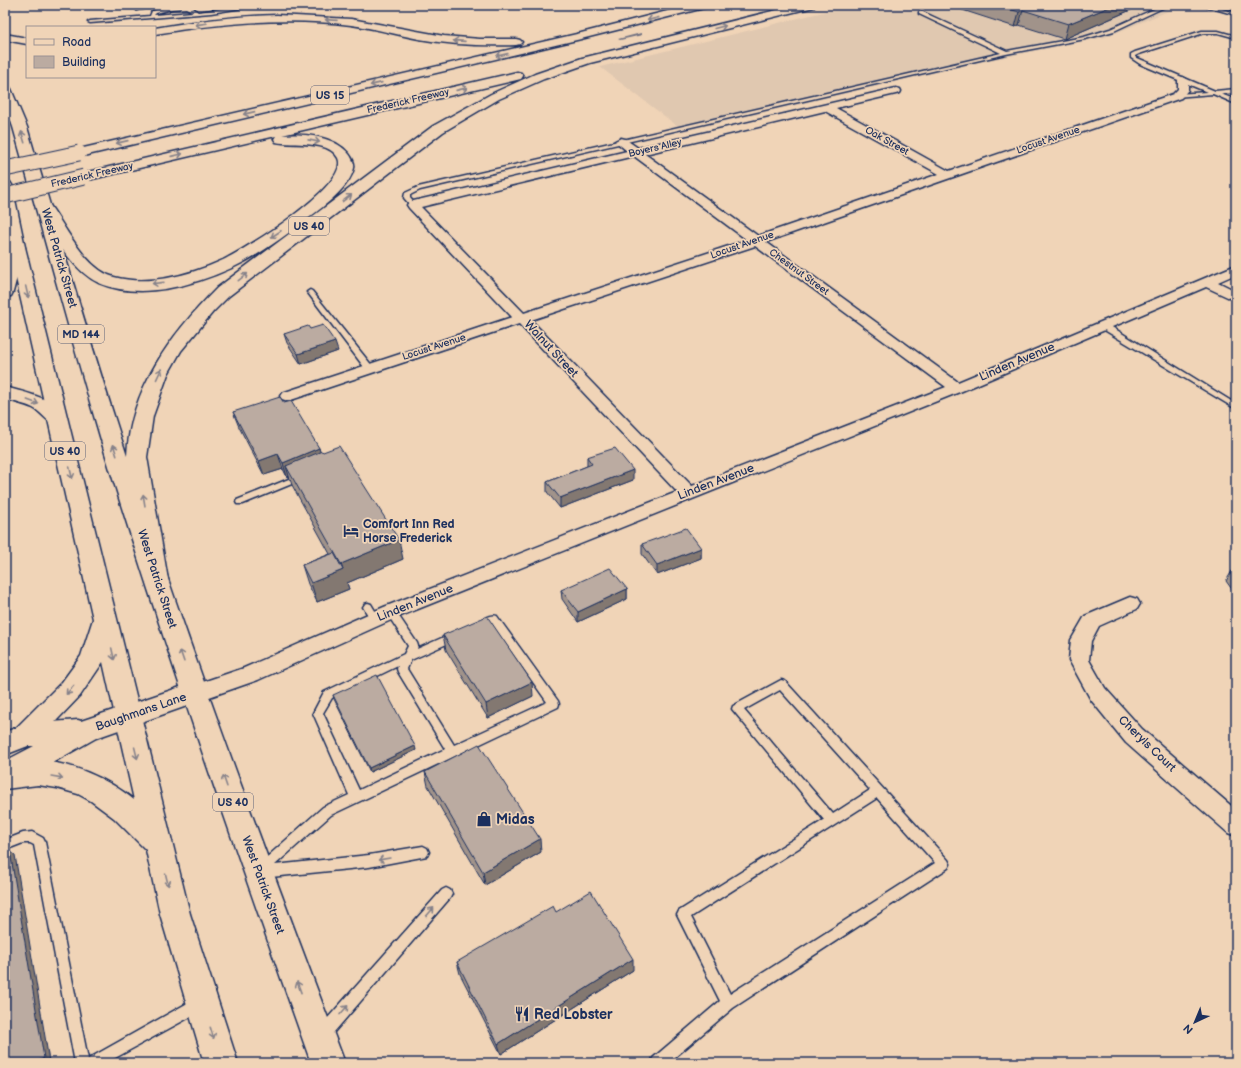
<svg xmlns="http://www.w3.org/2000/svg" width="1241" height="1068" font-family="'Balsamiq Sans',sans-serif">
  <rect width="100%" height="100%" fill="#f0d4b7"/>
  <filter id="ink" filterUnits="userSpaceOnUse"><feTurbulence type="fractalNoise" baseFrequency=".025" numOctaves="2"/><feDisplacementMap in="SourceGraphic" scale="8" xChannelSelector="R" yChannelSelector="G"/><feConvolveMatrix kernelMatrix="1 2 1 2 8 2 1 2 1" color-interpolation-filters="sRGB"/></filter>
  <g filter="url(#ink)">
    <path fill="#e0c8b0" d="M852,5H1236V17L1213,9L1195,6L1178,7L1106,37L990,60L684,131L600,67Z"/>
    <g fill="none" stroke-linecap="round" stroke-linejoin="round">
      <path fill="#6f7081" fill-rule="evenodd" d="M641,33L642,35L620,40L618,39Z"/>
      <g stroke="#1b2f5e" stroke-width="3">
        <path id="lane" d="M186,5L192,7L198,12L249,5H260L211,13L90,23L88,22L90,21L150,16L152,11L172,6ZM186,8L193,12L154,15L156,13L172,9Z
          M1163,5H1169L1114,31L1085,39L1006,54L420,190L410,195V198L416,205L413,207L411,206L404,198L405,193L418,187L1001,53L919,14V12H923L1007,51L1084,37L1110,29Z
          M1201,5H1208L1236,13V15Z
          M1202,31H1218L1236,36V38L1218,33H1204L1139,54L1135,56V57L1215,91L1236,89V93L1221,94L1236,100V104L1213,94L1175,97L1174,96L1177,94L1207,92L1140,64L1131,58V54L1135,52Z
          M310,290L312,291L373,367V371H367L308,293L307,292Z
          M1101,324H1107L1236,404V409L1101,328Z
          M301,474L304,475L305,477L304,479L243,504H237L236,502L237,500Z
          M368,603L371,604L380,619L378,622H372L363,607L365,604Z
          M391,608L394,609L417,643L418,646L417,649L455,632L458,633L460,636L458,639L411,660L407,669L454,745L547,702L492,624L480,630L477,629L475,626C479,620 491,614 497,616L558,701L559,704L558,707L331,815L275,865L369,855L423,846L427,848L429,852L427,856L369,867L261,878L257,876L255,872L257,866L323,807L349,795L313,713L324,692L404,654L408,646L386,612L388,609ZM398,666L397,669L398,672L445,749L359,790L323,713L332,698Z
          M781,680L785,681L948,860L950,864L948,868L733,1008L668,1063H651L653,1058L720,1001L677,915L679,911L824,820L732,709L733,706ZM780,690L870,790L833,814L744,710ZM877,798L935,863L730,994L691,917Z
          M32,832L43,838L45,842L88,1059L193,1000L198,998L203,1000L205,1005L203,1010L106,1063H75L34,845L30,843H23L5,850V840L23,833Z
          M446,888L450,890L452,894L450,898L328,1039L323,1041L318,1039L316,1034L318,1029L442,890Z"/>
      </g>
      <g stroke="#1b2f5e" stroke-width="3">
        <path id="street" d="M1183,77L1188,80V90L1181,98L766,242L958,382L1236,265V274L1218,282L1236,291V301L1206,287L962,391L398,617L258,680L195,702L188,699L185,693L188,687L244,668L384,607L677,492L519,324L288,401L282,399L280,396L282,393L512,317L409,208L407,205L409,202L627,151L615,141L621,138L625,139L638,148L896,88L900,89L901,91L900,93L836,108L949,171L1173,94L1178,89V80ZM825,111L939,174L758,236L645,154ZM634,156L747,240L524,313L421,207ZM755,246L946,387L692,486L531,320Z
          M1130,597L1137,599L1140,604L1137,609L1099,626L1091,641L1089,660L1105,688L1142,729L1236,810V836L1228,833L1126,743L1091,700L1069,660L1071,640L1085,616Z"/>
      </g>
      <g stroke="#1b2f5e" stroke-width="3">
        <path id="secondary" d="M195,682L204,686L208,693L204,700L96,738L15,784L5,787V761L34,746H28L5,755V732L26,724L78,720L81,721Z"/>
      </g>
      <g stroke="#1b2f5e" stroke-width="3">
        <path id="primary" d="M5,85L9,86L11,89L27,127C59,235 90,343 125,450C192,657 268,860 345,1063H311C239,860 167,656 104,450C72,343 44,235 13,127L5,105Z
          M5,181L10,182L12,185L25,247L190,914L238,1063H204L160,914L146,850L114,818L91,801L78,794L57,788L38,785L5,789V765C15,763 25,761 36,761C69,761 109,779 134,800L103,662L80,696L35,743L26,746L17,743L13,735L17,727L62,682L81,656L93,619L9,247L5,225Z"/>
      </g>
      <g stroke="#1b2f5e" stroke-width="3">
        <path id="highway" d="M691,5H709L708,7L581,39L79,157L74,156L72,153L74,150L79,149L581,33Z
          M797,5H815L814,7L590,63L544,79L499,99L443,132L229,296L213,312L181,351L168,374L153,416L147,457L168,580L165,586L157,589L149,586L146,580C141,551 137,522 132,493C130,481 126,468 127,456C130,389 171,334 217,288L433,126L491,94L535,74L582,58Z
          M277,15L351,19L444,36L480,39H516L520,40L522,42L520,44L516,45C484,46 451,45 419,39C397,35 374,28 351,25C285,17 220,23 155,34V28C196,21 236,16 277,15Z
          M5,34L27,38V44L5,40Z
          M517,72L521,73L523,76L521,79L282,135C304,133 335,136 349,154C352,158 355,164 354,168C350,187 324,206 310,217C286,235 261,254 234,267C195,285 141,301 99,283C72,271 51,232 36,207L39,204L44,202L49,204C66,227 85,269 114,277C140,284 170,279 195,271C204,268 214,264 223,260C244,250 351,185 338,158C328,139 292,146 276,142L274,139L276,136L84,181L79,180L77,177L79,174Z
          M17,242L23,244L25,247L13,292L11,296L5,297C5,280 1,258 11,244Z
          M5,387C27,393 54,398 67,418L64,422C47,427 46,415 33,408C25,404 14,402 5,399Z"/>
      </g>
      <use href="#lane" fill="#f0d4b7" fill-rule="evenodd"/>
      <use href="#street" fill="#f0d4b7" fill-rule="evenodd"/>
      <use href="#secondary" fill="#f0d4b7" fill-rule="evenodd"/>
      <use href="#primary" fill="#f0d4b7" fill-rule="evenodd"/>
      <use href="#highway" fill="#f0d4b7" fill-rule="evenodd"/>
      <g stroke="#1b2f5e" stroke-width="17" stroke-linecap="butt">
        <path id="highway-bridge" d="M5,169L79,153
          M5,196L84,177"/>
      </g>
      <use href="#highway-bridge" stroke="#f0d4b7" stroke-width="15"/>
    </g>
    <path fill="#a1938a" stroke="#1b2f5e" d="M131,5H173L136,11Z
      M947,5H1142L1064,39L1019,25L1015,27Z
      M1220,5H1236V10Z
      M310,329L338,351L301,364L287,343L284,334Z
      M284,403L319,448L320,452L403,559L347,583L349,589L317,602L308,584L302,565L330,554L292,485L289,476L287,477L283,469L264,475L239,427L233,412Z
      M587,457L633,480L560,508L547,492V482L587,466Z
      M642,544L701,548V558L657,575L642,554Z
      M1232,571H1236V595L1226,581Z
      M627,589V599L578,622L562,599L561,590Z
      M443,635L533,696L488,718L446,650Z
      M333,695L416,750L370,772L334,699Z
      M425,772L541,852L485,885L428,786Z
      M457,962L633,970L501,1054L460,974Z"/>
    <path fill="#837871" stroke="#1b2f5e" d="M134,5H173L136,11Z
      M1114,5H1142L1064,39L1068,24Z
      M1023,10L1019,25L1015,27L1019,12Z
      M335,342L338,351L301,364L298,354Z
      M319,448L323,462L286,466L289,476L287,477L283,463Z
      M278,454L283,469L264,475L259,461Z
      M633,470V480L560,508V498Z
      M399,540L403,559L347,583L349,589L317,602L311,583L343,570L341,564Z
      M701,548V558L657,575V565Z
      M627,589V599L578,622V612Z
      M532,682L533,696L488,718L486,704Z
      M415,746L416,750L370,772L369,768Z
      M540,839L541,852L485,885L483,872Z
      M10,851L15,855L49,1061L46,1063H34Z
      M633,959V970L501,1054L498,1044Z"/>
    <path fill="#bbaba1" stroke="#1b2f5e" d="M996,5H1114L1068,24L1023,10L1019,12Z
      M323,325L335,342L298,354L284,334L308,326L310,329Z
      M280,397L284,403L291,401L319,448L283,463L278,454L259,461L233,412Z
      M339,446L399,540L341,564L286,466L322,451L323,452Z
      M615,448L633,470L560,498L547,482L592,464L587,457Z
      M686,528L701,548L657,565L642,544Z
      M334,553L343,570L311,583L302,565Z
      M610,568L627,589L578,612L561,590Z
      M1232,571H1236V576Z
      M487,616L532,682L486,704L443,635Z
      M377,675L415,746L369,768L333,695Z
      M479,744L540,839L483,872L425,772Z
      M10,851L44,1058L34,1063H5V853Z
      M591,891L633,959L498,1044L457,962L553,906L556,912Z"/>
    <defs><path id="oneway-shaft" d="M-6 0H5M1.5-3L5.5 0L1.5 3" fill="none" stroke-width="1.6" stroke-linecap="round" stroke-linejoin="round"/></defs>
    <g stroke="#86828a">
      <use href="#oneway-shaft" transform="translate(653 19) rotate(166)"/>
      <use href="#oneway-shaft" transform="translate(331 20) rotate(-176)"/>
      <use href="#oneway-shaft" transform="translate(201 24) rotate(173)"/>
      <use href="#oneway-shaft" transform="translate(720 27) rotate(-14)"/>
      <use href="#oneway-shaft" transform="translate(459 41) rotate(-176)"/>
      <use href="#oneway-shaft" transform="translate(502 55) rotate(167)"/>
      <use href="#oneway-shaft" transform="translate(376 84) rotate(167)"/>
      <use href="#oneway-shaft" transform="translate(462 89) rotate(-13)"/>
      <use href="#oneway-shaft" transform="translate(249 113) rotate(167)"/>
      <use href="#oneway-shaft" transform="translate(23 137) rotate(-107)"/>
      <use href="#oneway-shaft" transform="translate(314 141) rotate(11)"/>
      <use href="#oneway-shaft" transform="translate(122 142) rotate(167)"/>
      <use href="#oneway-shaft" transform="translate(177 155) rotate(-13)"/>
      <use href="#oneway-shaft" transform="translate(347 198) rotate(-37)"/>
      <use href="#oneway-shaft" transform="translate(276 234) rotate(147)"/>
      <use href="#oneway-shaft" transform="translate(243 277) rotate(-38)"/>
      <use href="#oneway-shaft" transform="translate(158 283) rotate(173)"/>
      <use href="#oneway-shaft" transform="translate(27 292) rotate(77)"/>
      <use href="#oneway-shaft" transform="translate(159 374) rotate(-65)"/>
      <use href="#oneway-shaft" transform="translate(33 402) rotate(20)"/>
      <use href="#oneway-shaft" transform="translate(115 450) rotate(-107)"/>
      <use href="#oneway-shaft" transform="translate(71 473) rotate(77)"/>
      <use href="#oneway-shaft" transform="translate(144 500) rotate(-99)"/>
      <use href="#oneway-shaft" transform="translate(113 654) rotate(77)"/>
      <use href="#oneway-shaft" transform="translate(182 656) rotate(-109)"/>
      <use href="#oneway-shaft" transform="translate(70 690) rotate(131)"/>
      <use href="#oneway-shaft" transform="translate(136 753) rotate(76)"/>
      <use href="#oneway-shaft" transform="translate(57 777) rotate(10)"/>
      <use href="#oneway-shaft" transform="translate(225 781) rotate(-109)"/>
      <use href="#oneway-shaft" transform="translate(384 859) rotate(170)"/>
      <use href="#oneway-shaft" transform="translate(167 880) rotate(76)"/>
      <use href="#oneway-shaft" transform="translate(430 912) rotate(-49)"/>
      <use href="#oneway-shaft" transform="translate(299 987) rotate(-110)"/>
      <use href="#oneway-shaft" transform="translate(344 1010) rotate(-49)"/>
      <use href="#oneway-shaft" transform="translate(212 1033) rotate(73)"/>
    </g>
  </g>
  <defs>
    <g id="hotel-bare" transform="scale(1.2)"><path d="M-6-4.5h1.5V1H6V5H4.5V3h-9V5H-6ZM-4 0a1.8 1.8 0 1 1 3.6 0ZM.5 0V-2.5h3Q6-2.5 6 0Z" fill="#1b2f5e" stroke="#f0d4b7" stroke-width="2.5" paint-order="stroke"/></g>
    <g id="shop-bare" transform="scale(1.2)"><path d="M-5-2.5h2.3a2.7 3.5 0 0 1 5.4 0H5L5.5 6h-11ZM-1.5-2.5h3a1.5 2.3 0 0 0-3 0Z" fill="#1b2f5e" stroke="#f0d4b7" stroke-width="2.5" paint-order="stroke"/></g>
    <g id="restaurant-bare" transform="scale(1.2)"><path d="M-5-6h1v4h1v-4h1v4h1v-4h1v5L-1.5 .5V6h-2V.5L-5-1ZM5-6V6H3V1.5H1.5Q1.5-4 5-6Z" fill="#1b2f5e" stroke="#f0d4b7" stroke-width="2.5" paint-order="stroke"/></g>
  </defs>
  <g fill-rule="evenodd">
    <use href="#hotel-bare" x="351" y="531"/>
    <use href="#shop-bare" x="484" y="819"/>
    <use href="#restaurant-bare" x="522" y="1014"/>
  </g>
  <g text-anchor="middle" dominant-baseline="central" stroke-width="3.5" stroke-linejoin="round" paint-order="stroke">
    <g font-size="10" fill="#1b2f5e" stroke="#f0d4b7">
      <text transform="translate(408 101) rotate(-13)">Frederick Freeway</text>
      <text transform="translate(1048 140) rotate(-19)">Locust Avenue</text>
      <text transform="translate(887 141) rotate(29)">Oak Street</text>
      <text transform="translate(655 148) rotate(-13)">Boyers Alley</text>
      <text transform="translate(92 175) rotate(-13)">Frederick Freeway</text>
      <text transform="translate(742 245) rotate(-19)">Locust Avenue</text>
      <text transform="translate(799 272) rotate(36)">Chestnut Street</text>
      <text transform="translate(434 347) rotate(-18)">Locust Avenue</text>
    </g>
    <g fill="#f0d4b7" stroke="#5b6079" stroke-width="1">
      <rect x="311" y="86" width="38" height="18" rx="3"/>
      <rect x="289" y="217" width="40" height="18" rx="3"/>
      <rect x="58" y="325" width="46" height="18" rx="3"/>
      <rect x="45" y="442" width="40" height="18" rx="3"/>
      <rect x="213" y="793" width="40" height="18" rx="3"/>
    </g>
    <g font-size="11" font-weight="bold" fill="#1b2f5e">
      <text x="330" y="95">US 15</text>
      <text x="309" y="226">US 40</text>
      <text x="81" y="334">MD 144</text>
      <text x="65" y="451">US 40</text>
      <text x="233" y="802">US 40</text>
    </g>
    <g font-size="12" fill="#1b2f5e" stroke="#f0d4b7">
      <text transform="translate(59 258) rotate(74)">West Patrick Street</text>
      <text transform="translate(551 349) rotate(47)">Walnut Street</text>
      <text transform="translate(1017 362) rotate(-23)">Linden Avenue</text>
      <text transform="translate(716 482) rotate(-21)">Linden Avenue</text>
      <text transform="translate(157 579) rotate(72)">West Patrick Street</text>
      <text transform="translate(415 603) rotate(-22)">Linden Avenue</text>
      <text transform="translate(141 712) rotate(-19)">Baughmans Lane</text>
      <text transform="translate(1147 744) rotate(44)">Cheryls Court</text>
      <text transform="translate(263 885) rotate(70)">West Patrick Street</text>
    </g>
    <g font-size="12" font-weight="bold" fill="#1b2f5e" stroke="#f0d4b7" text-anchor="start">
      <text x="363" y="524">Comfort Inn Red<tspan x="363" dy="14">Horse Frederick</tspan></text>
    </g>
    <g font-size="14" font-weight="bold" fill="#1b2f5e" stroke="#f0d4b7" text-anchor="start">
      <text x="496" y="819">Midas</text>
      <text x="534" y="1014">Red Lobster</text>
    </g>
  </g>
  <rect width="1241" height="1068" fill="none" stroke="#f0d4b7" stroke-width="20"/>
  <rect x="10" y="10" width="1221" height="1048" fill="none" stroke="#1b2f5e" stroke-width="1.5" filter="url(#ink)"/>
  <rect x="26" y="26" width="130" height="52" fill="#f0d4b7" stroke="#9b9293"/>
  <rect x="34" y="39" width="20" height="6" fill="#f0d4b7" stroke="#9b9293"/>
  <text x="62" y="46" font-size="12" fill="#1b2f5e">Road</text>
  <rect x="34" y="56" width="20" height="12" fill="#bbaba1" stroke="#9b9293"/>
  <text x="62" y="66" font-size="12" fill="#1b2f5e">Building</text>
  <g transform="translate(1195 1022) rotate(224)" stroke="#f0d4b7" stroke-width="3" paint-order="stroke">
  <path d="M0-3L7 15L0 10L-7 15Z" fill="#1b2f5e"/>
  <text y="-6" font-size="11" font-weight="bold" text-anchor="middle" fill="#1b2f5e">N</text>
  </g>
</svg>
